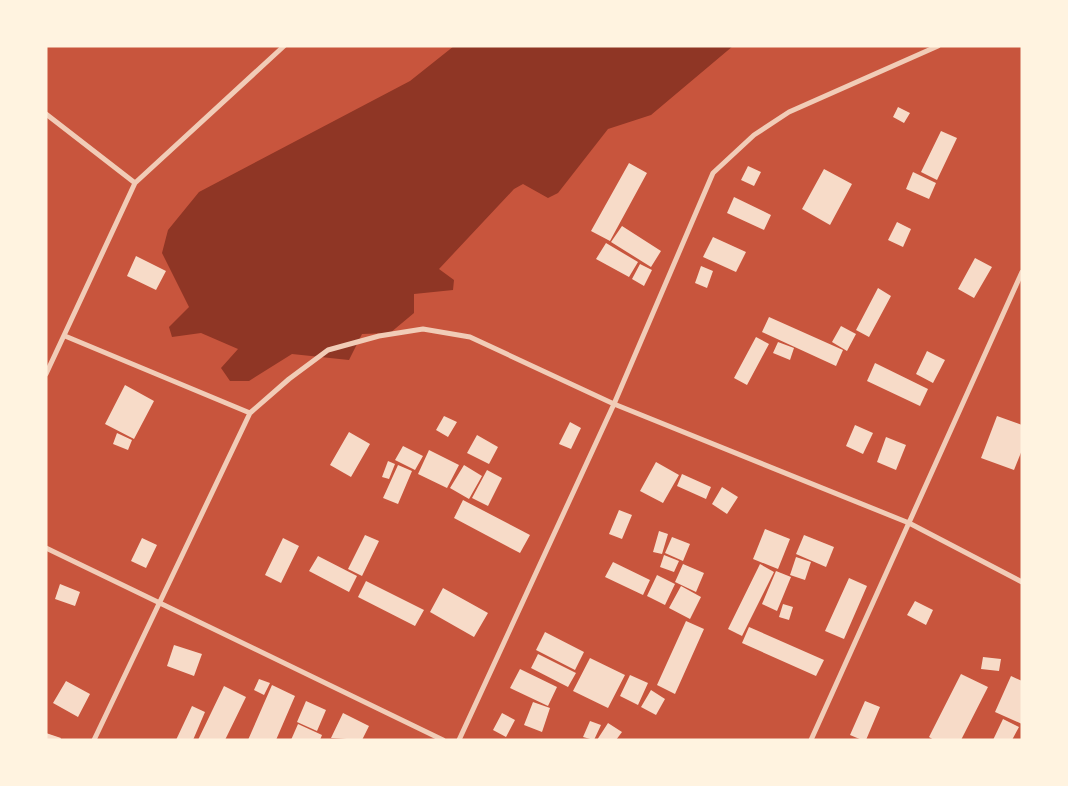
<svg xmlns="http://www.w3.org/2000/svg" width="1068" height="786" font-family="'DM Sans',sans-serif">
  <rect width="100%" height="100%" fill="#c8553d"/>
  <path fill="#8f3625" d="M454,46H733L651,115L608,129L558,193L548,198L523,184L514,189L439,269L454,280L453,290L414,294V313L390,333L362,334L349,360L292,354L249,381H230L221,368L238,349L201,333L172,337L169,327L189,307L162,253L168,230L199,192L410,81Z"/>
  <path fill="#f7dbc8" d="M898,107L910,113L904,123L893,117Z
    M941,131L957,138L937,180L921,172Z
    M629,163L647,173L610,241L591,231Z
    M748,166L761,172L754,186L741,180Z
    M824,169L852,184L830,225L802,209Z
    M913,172L936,183L929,199L906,189Z
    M734,197L771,215L764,230L727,213Z
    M897,222L911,229L903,247L888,240Z
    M622,226L661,251L651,267L611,242Z
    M713,237L746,252L736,272L703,257Z
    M606,243L638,262L629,277L596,259Z
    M136,256L166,271L156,290L127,276Z
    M975,258L992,267L974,298L958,289Z
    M640,264L652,270L644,286L632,279Z
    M701,266L713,271L707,288L695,283Z
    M878,288L891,296L869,337L856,330Z
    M769,317L843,350L836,366L762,332Z
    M841,326L856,334L847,351L832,342Z
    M756,337L769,344L747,385L734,378Z
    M778,342L794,348L790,360L773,353Z
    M927,351L945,360L933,383L916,374Z
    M875,363L928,389L920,406L867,381Z
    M125,385L154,401L134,439L105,424Z
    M444,416L457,422L448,437L436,430Z
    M997,416L1022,425V450L1014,470L981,458Z
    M570,422L581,428L571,449L559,444Z
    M855,425L873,433L863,454L846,446Z
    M349,432L370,444L351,477L330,465Z
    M117,433L132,440L128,450L113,444Z
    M477,435L498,447L489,464L467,453Z
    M886,437L906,445L896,470L877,462Z
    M403,446L423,456L415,470L395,460Z
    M429,450L459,465L447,488L418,474Z
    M388,461L395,464L389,479L382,477Z
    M656,462L679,475L663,503L640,491Z
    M398,465L412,471L398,504L383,498Z
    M464,465L482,476L469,499L450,488Z
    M487,470L502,478L488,506L472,498Z
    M682,474L711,487L706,499L677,486Z
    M722,487L738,497L727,514L712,504Z
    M463,500L530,535L520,553L454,518Z
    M619,510L632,515L622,539L609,534Z
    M765,529L790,539L778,569L753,559Z
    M659,531L668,534L662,554L653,552Z
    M365,535L379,541L362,576L348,569Z
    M804,535L834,547L826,567L796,554Z
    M672,537L690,544L683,561L665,553Z
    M142,538L157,545L146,568L131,561Z
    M283,538L299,546L281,583L265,575Z
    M664,555L679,561L674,572L660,567Z
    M318,556L357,576L349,592L309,571Z
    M796,557L811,562L805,580L790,575Z
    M613,562L650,580L643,595L605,577Z
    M683,564L704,573L696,592L675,582Z
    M760,564L774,572L742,636L728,629Z
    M776,571L791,577L777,611L762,604Z
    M657,575L675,584L665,605L647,596Z
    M849,578L867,586L844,639L825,631Z
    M366,581L424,610L415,626L358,597Z
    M60,584L80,592L75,606L55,599Z
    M681,586L701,597L690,619L669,608Z
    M443,588L488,613L474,637L430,612Z
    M915,601L933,610L926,625L907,615Z
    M783,604L793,607L789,620L779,617Z
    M686,621L704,629L675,694L657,685Z
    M749,627L824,660L816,676L742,643Z
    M545,632L584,652L575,670L536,650Z
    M174,645L202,654L194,676L167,666Z
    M538,654L576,673L568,687L531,668Z
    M983,657L1001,659L999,671L981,669Z
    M590,658L625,675L608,708L573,691Z
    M520,669L557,687L548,706L510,688Z
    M961,674L988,687L961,740H934L929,737Z
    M630,675L648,683L638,705L620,696Z
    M1011,676L1022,681V724L995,712Z
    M259,679L270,683L264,695L254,690Z
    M66,681L90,694L78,717L53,703Z
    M272,685L295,696L276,740H248Z
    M224,686L246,697L225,740H198Z
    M651,690L665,699L656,715L641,707Z
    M306,701L326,710L317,731L297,722Z
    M865,701L880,707L866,740H862L850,735Z
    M533,702L550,708L542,732L524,725Z
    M192,706L205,712L193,740H176Z
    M343,713L369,726L362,740L331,738Z
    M502,713L515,720L506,737L493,730Z
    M1003,719L1019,727L1012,740H993Z
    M590,721L601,725L594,740L583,737Z
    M608,723L622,732L616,740H597Z
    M298,724L322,735L320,740H291Z
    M46,733L61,738L60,740H46Z"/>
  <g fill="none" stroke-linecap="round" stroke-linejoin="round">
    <path stroke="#f1ccb7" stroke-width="5" d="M46,114L135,183
      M65,336L250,413
      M46,374L135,183L284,46
      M46,548L443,740
      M94,740L250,413L289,379L328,350L379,336L423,329L470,337L614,404L909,523L1022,582
      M459,740L614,404L713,173L754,135L789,112L938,46
      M811,740L1022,272"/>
  </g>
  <rect width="1068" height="786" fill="none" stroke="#fff3e0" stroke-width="95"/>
</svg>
